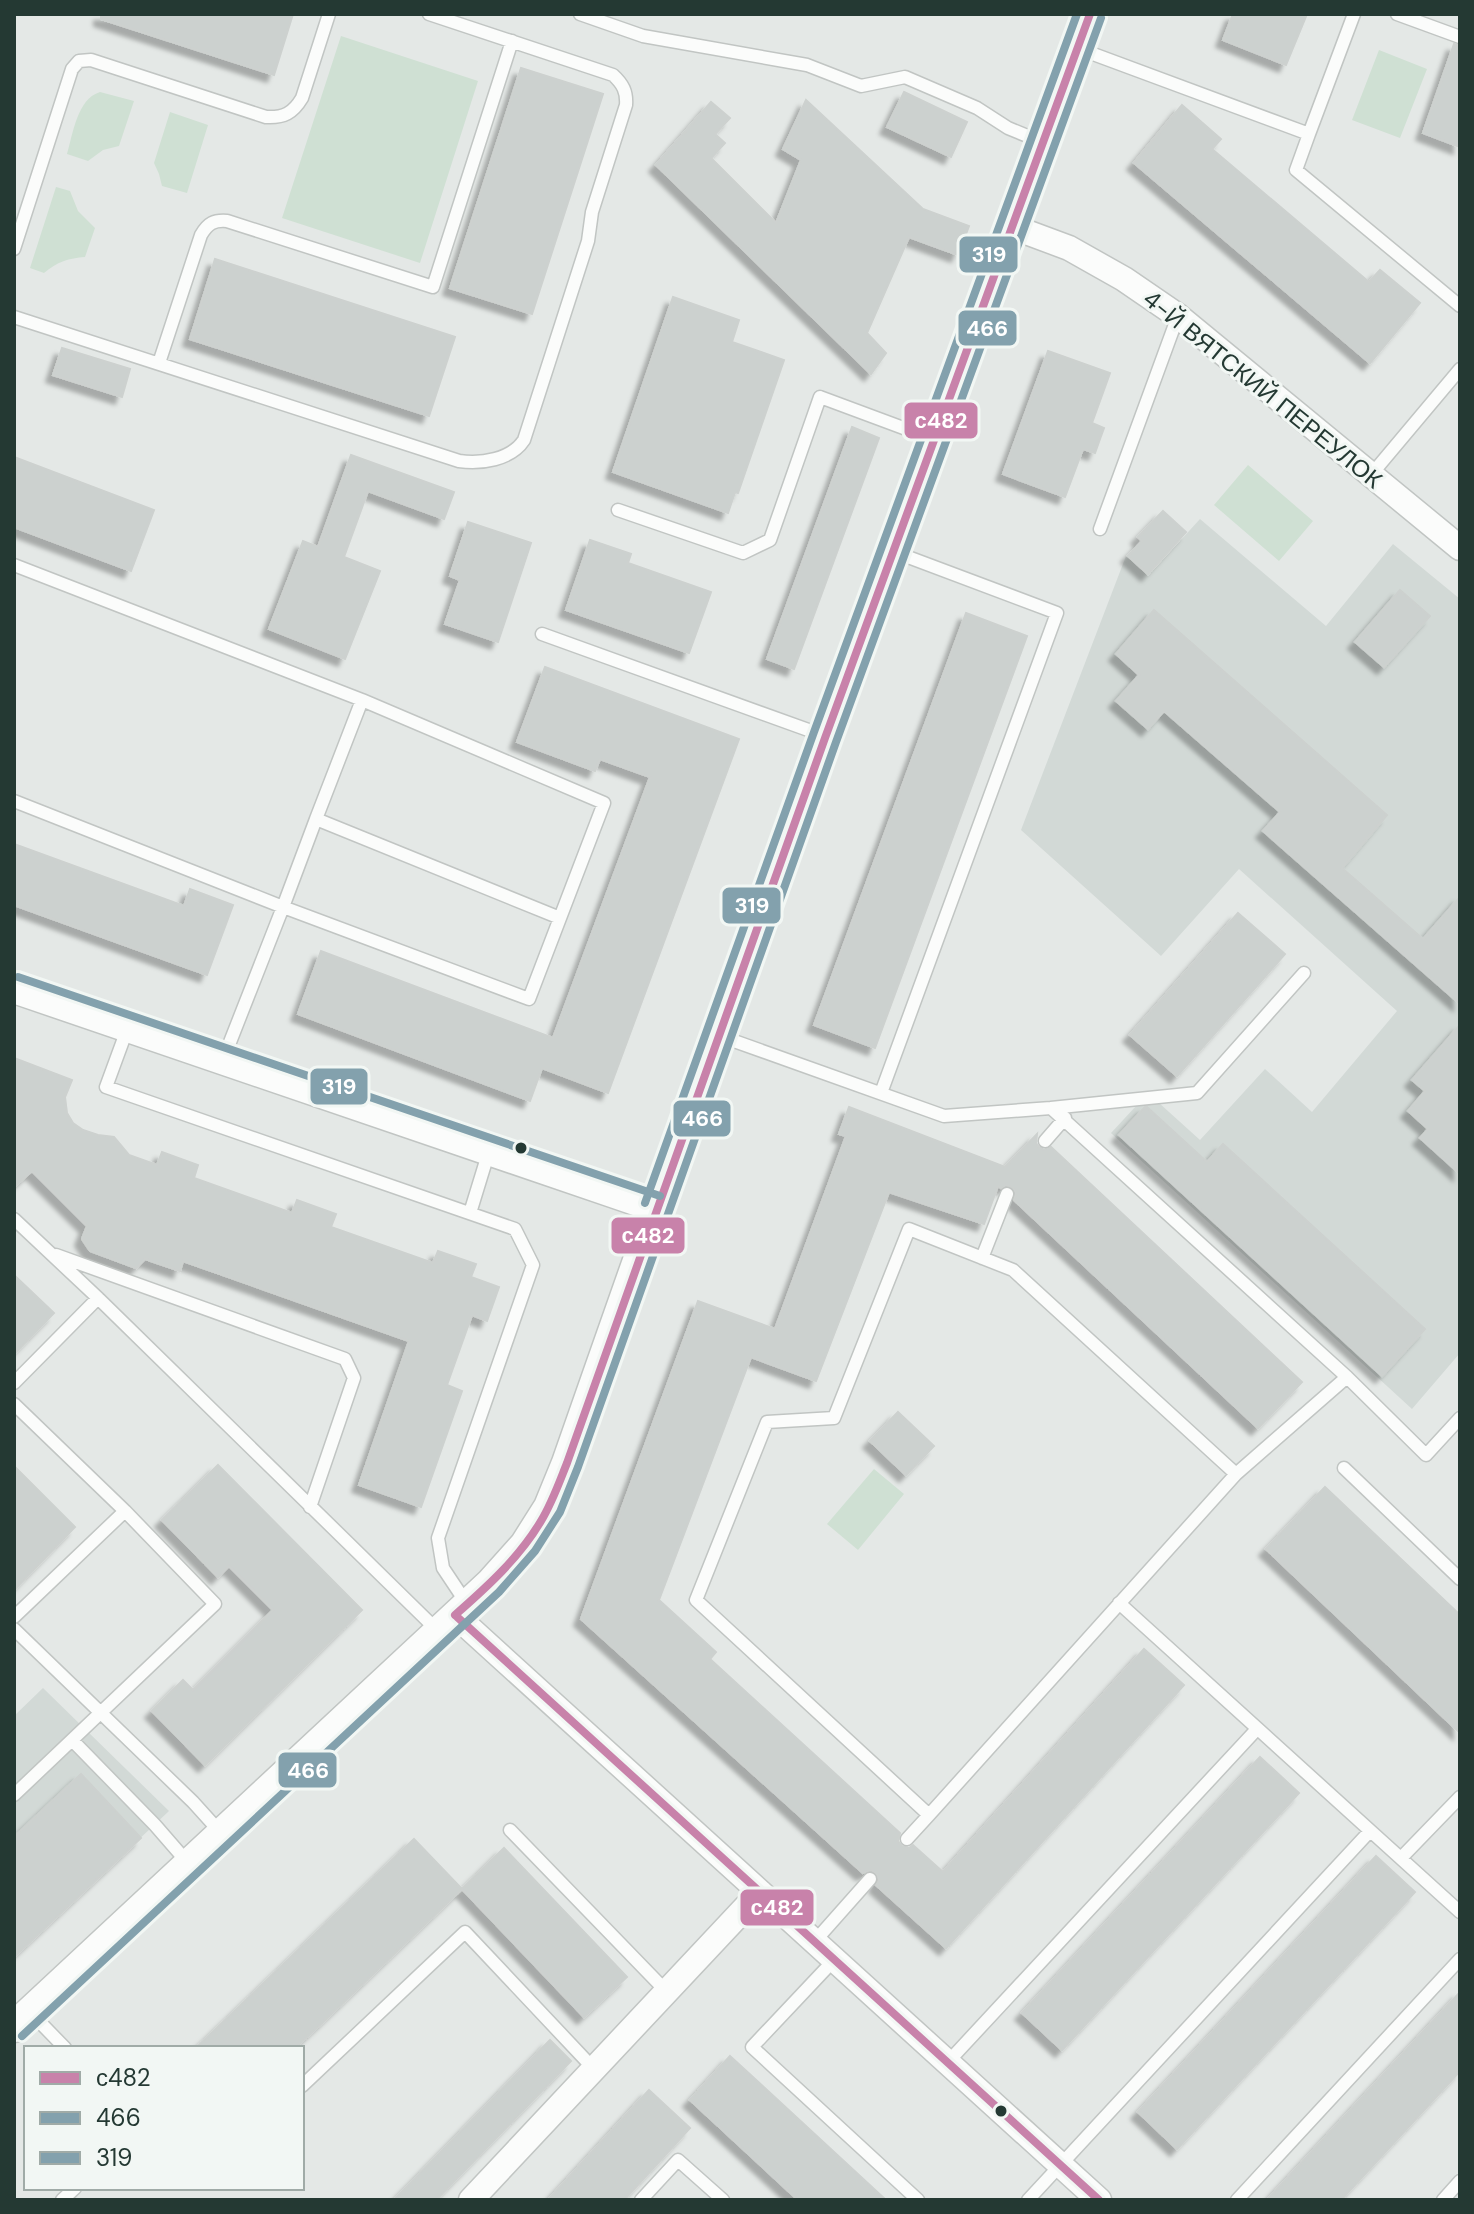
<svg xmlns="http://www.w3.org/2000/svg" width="1474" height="2214" font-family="'DM Sans',sans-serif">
  <defs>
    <filter id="shadow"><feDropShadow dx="-7" dy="7" stdDeviation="2" flood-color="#0004"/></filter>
  </defs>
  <rect width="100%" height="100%" fill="#e4e8e6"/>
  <path fill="#d2d9d6" d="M1200,519L1326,626L1393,544L1460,599V1353L1412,1409L1111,1133L1148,1093L1200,1140L1265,1069L1312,1112L1397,1011L1239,869L1161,956L1021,830L1126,556L1148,576Z
    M43,1688L169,1811L14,1957V1716Z"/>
  <path fill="#cfe0d3" d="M341,36L478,81L420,263L282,218Z
    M1379,50L1427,69L1400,138L1352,120Z
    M100,92L134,101L119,146L103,150L88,161L67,154C73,134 77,99 100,92Z
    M170,112L208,125L187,193L162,186L159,174L154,163Z
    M56,187L70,191L78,211L95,228L85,257C69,258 57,262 44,273L30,268Z
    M1248,465L1313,521L1279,561L1214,505Z
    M874,1469L904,1494L858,1550L827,1524Z"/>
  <path fill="#ccd1cf" stroke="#cdd1cf" stroke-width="2" filter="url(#shadow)" d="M101,14H293L274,75L101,19Z
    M1233,14H1307L1286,65L1223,40Z
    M1454,44L1460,46V147L1423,133Z
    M521,68L603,94L532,314L450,288Z
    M904,92L967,122L951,157L887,127Z
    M806,100L923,209L969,226L958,255L909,237L867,333L886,353L871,374L656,165L711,102L730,118L715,134L725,143L711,158L776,223L801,160L783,149Z
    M1182,105L1221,139L1212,149L1369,282L1380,270L1420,303L1370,363L1134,163Z
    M215,259L455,337L429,416L190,339Z
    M673,297L739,320L732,342L784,360L738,493L735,492L728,513L613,472Z
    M62,348L130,369L122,397L53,375Z
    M1048,351L1110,373L1092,423L1104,428L1100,439L1095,453L1083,449L1065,497L1003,474Z
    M852,427L879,438L794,669L767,659Z
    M351,455L454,492L444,519L368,491L344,557L380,571L345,659L269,629L303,541L318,547Z
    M14,457L154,510L131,571L14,527Z
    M1163,511L1186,532L1148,574L1128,556L1142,541L1138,537Z
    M468,522L531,543L498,642L445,624L460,580L450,576Z
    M590,540L631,554L628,563L711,592L689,653L566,610Z
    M1400,590L1430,616L1384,667L1355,642Z
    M1154,610L1387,815L1342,868L1423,939L1460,897V1004L1263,831L1280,812L1164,711L1148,729L1116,701L1139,675L1116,654Z
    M966,613L1027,636L875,1048L814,1025Z
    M545,667L739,739L608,1093L542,1068L530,1101L298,1014L321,951L553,1038L650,777L600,759L595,771L517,742Z
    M14,844L184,906L190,889L233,905L207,975L14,905Z
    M1238,913L1285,954L1177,1076L1130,1035Z
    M1460,1025V1174L1420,1138L1428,1129L1408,1111L1425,1091L1412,1080Z
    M14,1058L72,1080L65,1097L67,1113L73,1123L83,1130L98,1135L114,1137L129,1155L157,1165L162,1152L198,1165L194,1178L292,1213L297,1200L336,1214L331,1227L433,1263L438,1251L476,1264L471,1277L499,1287L487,1321L472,1315L447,1385L462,1391L421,1507L359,1485L409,1341L183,1261L180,1271L145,1259L136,1268L90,1251L82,1239L87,1226L32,1171L14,1187Z
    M849,1107L1005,1167L1037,1134L1036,1143L1039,1147L1044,1150L1051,1147L1302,1382L1258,1428L1014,1200L1016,1193L1014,1189L1006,1185L1001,1188L998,1186L984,1224L889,1192L816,1381L751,1357L659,1600L716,1652L710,1659L900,1833L898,1841L902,1846L909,1848L913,1845L943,1872L1144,1649L1184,1685L946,1948L876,1885L879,1880L876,1873L871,1870L863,1873L581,1619L698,1301L775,1329L846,1136L839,1134Z
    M1145,1107H1147L1207,1162L1223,1144L1425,1329L1382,1376L1119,1135Z
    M14,1275L54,1313L14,1354Z
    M898,1412L934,1446L906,1475L870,1441Z
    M218,1465L362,1610L205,1765L152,1711L183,1680L193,1690L273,1610L229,1566L218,1577L162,1520Z
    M14,1466L75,1527L14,1590Z
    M1325,1487L1460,1615V1733L1266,1549Z
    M1260,1757L1299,1793L1062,2050L1022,2013Z
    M81,1774L141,1838L14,1957V1837Z
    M414,1839L462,1889L323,2022L295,2048H196Z
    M504,1848L627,1977L584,2017L462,1889Z
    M1376,1856L1415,1892L1177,2149L1138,2112Z
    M1460,1992V2071L1341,2200H1267Z
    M550,2040L571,2061L436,2200H394Z
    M730,2056L754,2078L886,2200H798L690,2100Z
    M649,2090L690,2128L624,2200H548Z"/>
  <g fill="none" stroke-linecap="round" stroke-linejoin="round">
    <g stroke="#c1c5c3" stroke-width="15">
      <path id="service" d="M580,14L643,36L807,65L861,86L905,77L977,108L1008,128L1042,142
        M1397,14L1460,37
        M1077,48L1309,134L1354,14
        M1309,134L1296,170L1460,306
        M14,249L72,69L79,61L91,60L266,117C284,118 293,113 302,98L329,14
        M14,317L459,461C481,464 511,460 524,440L588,241L592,212L626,105C627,92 623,84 613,75L429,14
        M159,363L201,235C208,223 214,220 227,221L433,287L512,41
        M1371,475L1460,369
        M618,510L743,553L770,540L820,397L933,439
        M1100,529L1178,316
        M14,565L362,700L604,803L529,999L283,907L223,1060
        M542,634L825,736
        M14,801L283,907L316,819L560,918
        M316,819L362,700
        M128,1027L106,1087L515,1229L533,1265L438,1538L443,1568L467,1604
        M720,1036L944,1116L1051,1108L1347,1377L1426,1455L1460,1418
        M881,1093L1057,613L892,551
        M1051,1108L1197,1093L1304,973
        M1045,1141L1065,1118
        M470,1213L489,1151
        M14,1219L98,1298L438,1631
        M56,1255L345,1359L354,1378L310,1507
        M982,1258L1007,1194
        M14,1383L98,1298
        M14,1404L125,1511
        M1344,1468L1460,1579
        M1236,1474L1347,1377
        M1119,1603L1460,1912
        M14,1617L125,1511L215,1604L14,1795
        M14,1629L193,1802L221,1833
        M72,1740L155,1825L188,1863
        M510,1830L666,1991
        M907,1839L929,1815L1236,1474L1013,1270L909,1229L834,1418L767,1422L696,1600L929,1815
        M1401,1858L1460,1797
        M815,1941L870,1879
        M835,1959L752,2047L918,2200
        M30,2012L65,2048
        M948,2062L1257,1729
        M302,2086L465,1932L594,2069
        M62,2200L75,2188
        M641,2200L678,2160L723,2200
        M1028,2200L1370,1831
        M1237,2200L1460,1959
        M1443,2200L1460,2181"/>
    </g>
    <g stroke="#c1c5c3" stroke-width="27">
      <path id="minor" d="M1010,226L1069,248L1124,279L1178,316L1460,548
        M455,1615L1099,2200
        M471,2200L760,1892"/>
    </g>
    <g stroke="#c1c5c3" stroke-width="33">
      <path id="tertiary" d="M14,988L656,1207
        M14,2027L491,1583L525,1545L549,1507L567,1463C736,979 911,496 1090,14"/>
    </g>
    <use href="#service" stroke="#fbfcfb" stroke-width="12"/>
    <use href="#minor" stroke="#fbfcfb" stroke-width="24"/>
    <use href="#tertiary" stroke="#fbfcfb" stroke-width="30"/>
    <g stroke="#f2f7f4" stroke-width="14">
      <path id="bus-1" d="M455,1615C487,1587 519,1558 541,1521C552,1503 559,1483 567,1463L825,738L1090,14
        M455,1615L1099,2200"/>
    </g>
    <g stroke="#f2f7f4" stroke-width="14">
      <path id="bus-2" d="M22,2036L499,1592L535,1551L560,1512L578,1467L836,742L1101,18"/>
    </g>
    <g stroke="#f2f7f4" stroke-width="14">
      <path id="bus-3" d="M18,977L660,1196
        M645,1203L814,732L1077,14"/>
    </g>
    <use href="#bus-1" stroke="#c882aa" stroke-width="8"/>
    <use href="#bus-2" stroke="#83a1ad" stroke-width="8"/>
    <use href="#bus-3" stroke="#83a1ad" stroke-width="8"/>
  </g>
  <g fill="#243933" stroke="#f2f7f4" stroke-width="3">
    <circle cx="521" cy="1148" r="7"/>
    <circle cx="1001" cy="2111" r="7"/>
  </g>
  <g text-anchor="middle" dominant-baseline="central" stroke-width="6" stroke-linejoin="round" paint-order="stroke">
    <g font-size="24" fill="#243933" stroke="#f2f7f4">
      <text transform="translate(1263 389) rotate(39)">4-Й ВЯТСКИЙ ПЕРЕУЛОК</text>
    </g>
  </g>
  <g stroke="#f2f7f4" stroke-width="3">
    <rect x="958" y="235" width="61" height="39" rx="8" fill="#83a1ad"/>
    <rect x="957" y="309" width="61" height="38" rx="8" fill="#83a1ad"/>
    <rect x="903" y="401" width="76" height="39" rx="8" fill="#c882aa"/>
    <rect x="721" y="886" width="61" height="39" rx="8" fill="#83a1ad"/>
    <rect x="309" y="1067" width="60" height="39" rx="8" fill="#83a1ad"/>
    <rect x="672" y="1099" width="60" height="39" rx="8" fill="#83a1ad"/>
    <rect x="610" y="1216" width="76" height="39" rx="8" fill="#c882aa"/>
    <rect x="277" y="1751" width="61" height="38" rx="8" fill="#83a1ad"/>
    <rect x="739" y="1888" width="76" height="39" rx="8" fill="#c882aa"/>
  </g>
  <g font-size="22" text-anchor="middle" font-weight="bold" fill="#fff">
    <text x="989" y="262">319</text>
    <text x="987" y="336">466</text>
    <text x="941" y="428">с482</text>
    <text x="752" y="913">319</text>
    <text x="339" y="1094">319</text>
    <text x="702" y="1126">466</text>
    <text x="648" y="1243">с482</text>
    <text x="308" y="1778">466</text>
    <text x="777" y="1915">с482</text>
  </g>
  <rect width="1474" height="2214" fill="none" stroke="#243933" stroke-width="32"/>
  <rect x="24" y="2046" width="280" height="144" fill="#f2f7f4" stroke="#a0aba7" stroke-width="2"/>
  <rect x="40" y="2072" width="40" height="12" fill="#c882aa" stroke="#a0aba7" stroke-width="2"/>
  <text x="96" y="2086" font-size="24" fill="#243933">с482</text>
  <rect x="40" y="2112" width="40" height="12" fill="#83a1ad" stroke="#a0aba7" stroke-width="2"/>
  <text x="96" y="2126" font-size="24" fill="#243933">466</text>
  <rect x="40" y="2152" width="40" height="12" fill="#83a1ad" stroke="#a0aba7" stroke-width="2"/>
  <text x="96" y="2166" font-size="24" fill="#243933">319</text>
</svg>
